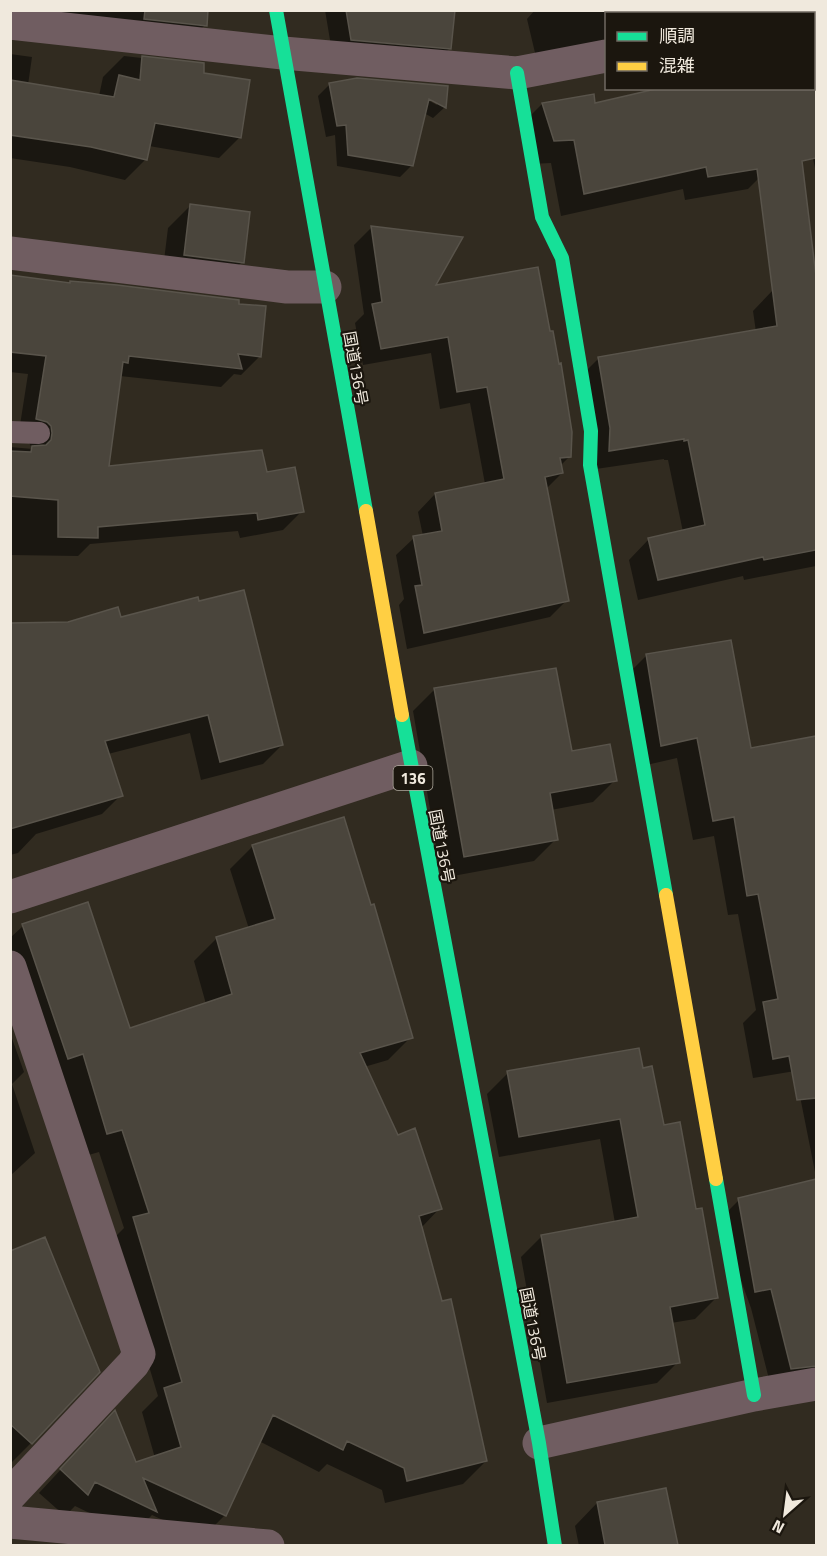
<svg xmlns="http://www.w3.org/2000/svg" width="827" height="1556" font-family="'Titillium Web','Noto Sans JP',sans-serif">
  <rect width="100%" height="100%" fill="#312b20"/>
  <path fill="#0007" fill-rule="evenodd" d="M10,10H206L205,25L183,47Z
    M325,10H453L450,48L432,66L333,58Z
    M535,10H708L709,14H606V40L536,57L527,19Z
    M10,54L32,57L28,85L99,96L103,77L124,56L203,65L202,74L240,137L219,158L149,146L146,159L125,180L70,167L10,158Z
    M330,84L446,87L445,107L433,118L424,113L412,165L400,177L337,166L335,135L326,137L318,96ZM422,97L437,101V105Z
    M648,88H750L772,165L748,189L685,200L683,189L561,216L551,163L531,164L519,127L542,104L592,95L594,104L649,93Z
    M816,132V173L809,139Z
    M190,206L242,262L220,284L162,277L168,228Z
    M371,228L461,239L433,287L570,456L560,466L562,473L546,489L567,600L550,617L407,649L399,605L404,599L396,555L414,538L423,536L418,512L435,494L485,484L470,403L440,409L431,353L363,365L355,323L364,314L354,245Z
    M10,277L69,284L71,282L260,356L241,375L234,374L221,387L120,376L107,467L266,474L302,511L283,530L240,538L238,531L90,544L78,556L10,555V447L33,449L27,440L18,438L28,374L10,372Z
    M816,280V566L744,580L743,576L638,600L629,560L649,539L683,532L668,460H664V459L589,470L578,379L598,359L756,332L753,311L773,290Z
    M120,619L282,745L263,764L201,780L190,733L108,754L121,795L102,814L36,834L18,853L10,855V624L68,623Z
    M647,655L749,750L816,737V1177L795,1071L753,1078L743,1023L756,1010L738,914L728,915L714,836L693,840L677,758L642,766L627,675Z
    M435,689L570,753L615,780L593,802L551,810L556,839L534,861L442,878L413,711Z
    M253,846L411,1037L388,1060L364,1067L397,1137L440,1208L421,1228L486,1461L463,1484L385,1503L382,1490L327,1464L319,1472L259,1441L225,1515L202,1538L152,1515L133,1534L75,1506L65,1516L39,1493L93,1435L136,1464L155,1458L142,1412L158,1396L111,1241L124,1228L99,1152L85,1156L10,978V938L23,926L129,1030L206,1004L194,961L217,938L249,929L230,869Z
    M10,1033L24,1072L12,1084L35,1153L10,1176Z
    M642,1070L695,1211L716,1298L695,1319L671,1323L678,1362L657,1383L547,1403L521,1257L541,1237L615,1223L600,1139L499,1157L487,1094L508,1073Z
    M816,1181V1376L771,1387L751,1308L719,1220L739,1200Z
    M10,1253L31,1443L10,1464Z
    M665,1490L676,1546H579L575,1526L597,1503Z"/>
  <path fill="#4a453c" stroke="#59544b" stroke-width="1.5" d="M145,10H208L207,26L144,19Z
    M346,10H455L451,49L351,40Z
    M142,56L204,63V73L250,80L241,138L155,123L147,160L91,147L10,135V80L114,97L119,75L140,80Z
    M357,78L448,86L446,108L429,99L413,166L348,155L346,125L337,126L329,83Z
    M660,88H816V158L802,161L816,276V550L764,560L763,557L658,580L648,538L705,525L688,440L684,441V439L609,451L610,428L598,357L777,326L757,169L708,177L706,167L584,194L574,140L554,141L542,103L594,94L595,103Z
    M190,204L250,212L244,263L184,255Z
    M371,226L463,237L436,285L538,267L550,331H553L559,364L561,363L572,432L571,457L560,458L563,473L545,477L569,601L424,633L415,586L422,585L413,536L442,531L435,493L504,479L487,387L457,392L448,337L381,349L372,304L382,302Z
    M10,275L70,283V281L117,285L239,300V304L266,306L261,357L238,354L242,369L129,356L128,363L123,362L109,466L262,450L267,472L295,467L304,512L258,520L257,513L98,527V538L58,537V500L10,496V451L31,452L32,446L46,445L51,440L52,433L51,426L47,422L36,419L46,356L10,352Z
    M244,590L283,745L220,762L208,715L105,741L123,796L10,829V623L68,622L118,607L121,617L198,597L199,601Z
    M731,640L751,748L816,736V1098L797,1100L789,1056L773,1059L763,1002L778,999L758,894L747,896L734,817L713,821L697,738L661,746L646,654Z
    M556,668L572,751L610,744L617,781L550,793L558,840L464,857L434,688Z
    M344,817L371,905L374,904L413,1038L360,1053L398,1135L415,1128L442,1209L419,1216L442,1301L451,1299L487,1461L407,1481L404,1468L347,1441L343,1450L273,1415L226,1516L143,1478L157,1512L95,1482L88,1495L60,1469L115,1410L136,1462L181,1447L164,1388L182,1382L133,1217L149,1213L122,1130L107,1134L83,1054L68,1059L22,924L88,902L130,1028L232,994L216,937L275,919L252,845Z
    M639,1048L643,1068L652,1066L664,1125L680,1122L696,1209L702,1208L718,1298L670,1307L680,1363L567,1383L541,1235L638,1217L620,1119L519,1137L507,1071Z
    M816,1179V1366L791,1369L771,1289L755,1292L738,1198Z
    M45,1237L100,1372L32,1444L10,1424V1251Z
    M666,1488L678,1545H605L597,1502Z"/>
  <g fill="none" stroke-linecap="round" stroke-linejoin="round">
    <path stroke="#705d61" stroke-width="22" d="M10,432L39,433"/>
    <path stroke="#705d61" stroke-width="33" d="M814,17L816,16
      M10,23L283,53L517,73L606,56
      M10,253L287,287H325
      M10,897L411,766
      M10,967L139,1354L133,1364L10,1495
      M539,1443L754,1395L816,1384
      M10,1522L268,1546"/>
    <path stroke="#16e098" stroke-width="14" d="M276,10L366,511
      M517,73L542,217L562,258L591,431L590,465L666,895
      M402,715L539,1443L555,1546
      M716,1179L754,1395"/>
    <path stroke="#ffcf43" stroke-width="14" d="M366,511L402,715
      M666,895L716,1179"/>
  </g>
  <g text-anchor="middle" dominant-baseline="central" stroke-width="4.5" stroke-linejoin="round" paint-order="stroke">
    <rect fill="#1b160e" stroke="#b0aa9f" stroke-width="1.5" x="393.5" y="766" width="39" height="24" rx="4.5"/>
    <g font-size="15" font-weight="bold" fill="#f0e9dd">
      <text x="413" y="778">136</text>
    </g>
    <g font-size="16" fill="#f0e9dd" stroke="#1b160e">
      <text transform="translate(356 368) rotate(80)">国道136号</text>
      <text transform="translate(442 846) rotate(79)">国道136号</text>
      <text transform="translate(533 1324) rotate(79)">国道136号</text>
    </g>
  </g>
  <rect width="827" height="1556" fill="none" stroke="#f0e9dd" stroke-width="24"/>
  <rect x="605" y="12" width="210" height="78" fill="#1b160e" stroke="#706a61" stroke-width="1.5"/>
  <rect x="617" y="32" width="30" height="9" fill="#16e098" stroke="#706a61" stroke-width="1.5"/>
  <text x="659" y="42" font-size="18" fill="#f0e9dd">順調</text>
  <rect x="617" y="62" width="30" height="9" fill="#ffcf43" stroke="#706a61" stroke-width="1.5"/>
  <text x="659" y="72" font-size="18" fill="#f0e9dd">混雑</text>
  <g transform="translate(785 1514) rotate(208)" stroke="#1b160e" stroke-width="4.5" paint-order="stroke">
  <path d="M0-4.5L10 22L0 15L-10 22Z" fill="#f0e9dd"/>
  <text y="-9" font-size="16" font-weight="bold" text-anchor="middle" fill="#f0e9dd">N</text>
  </g>
</svg>
